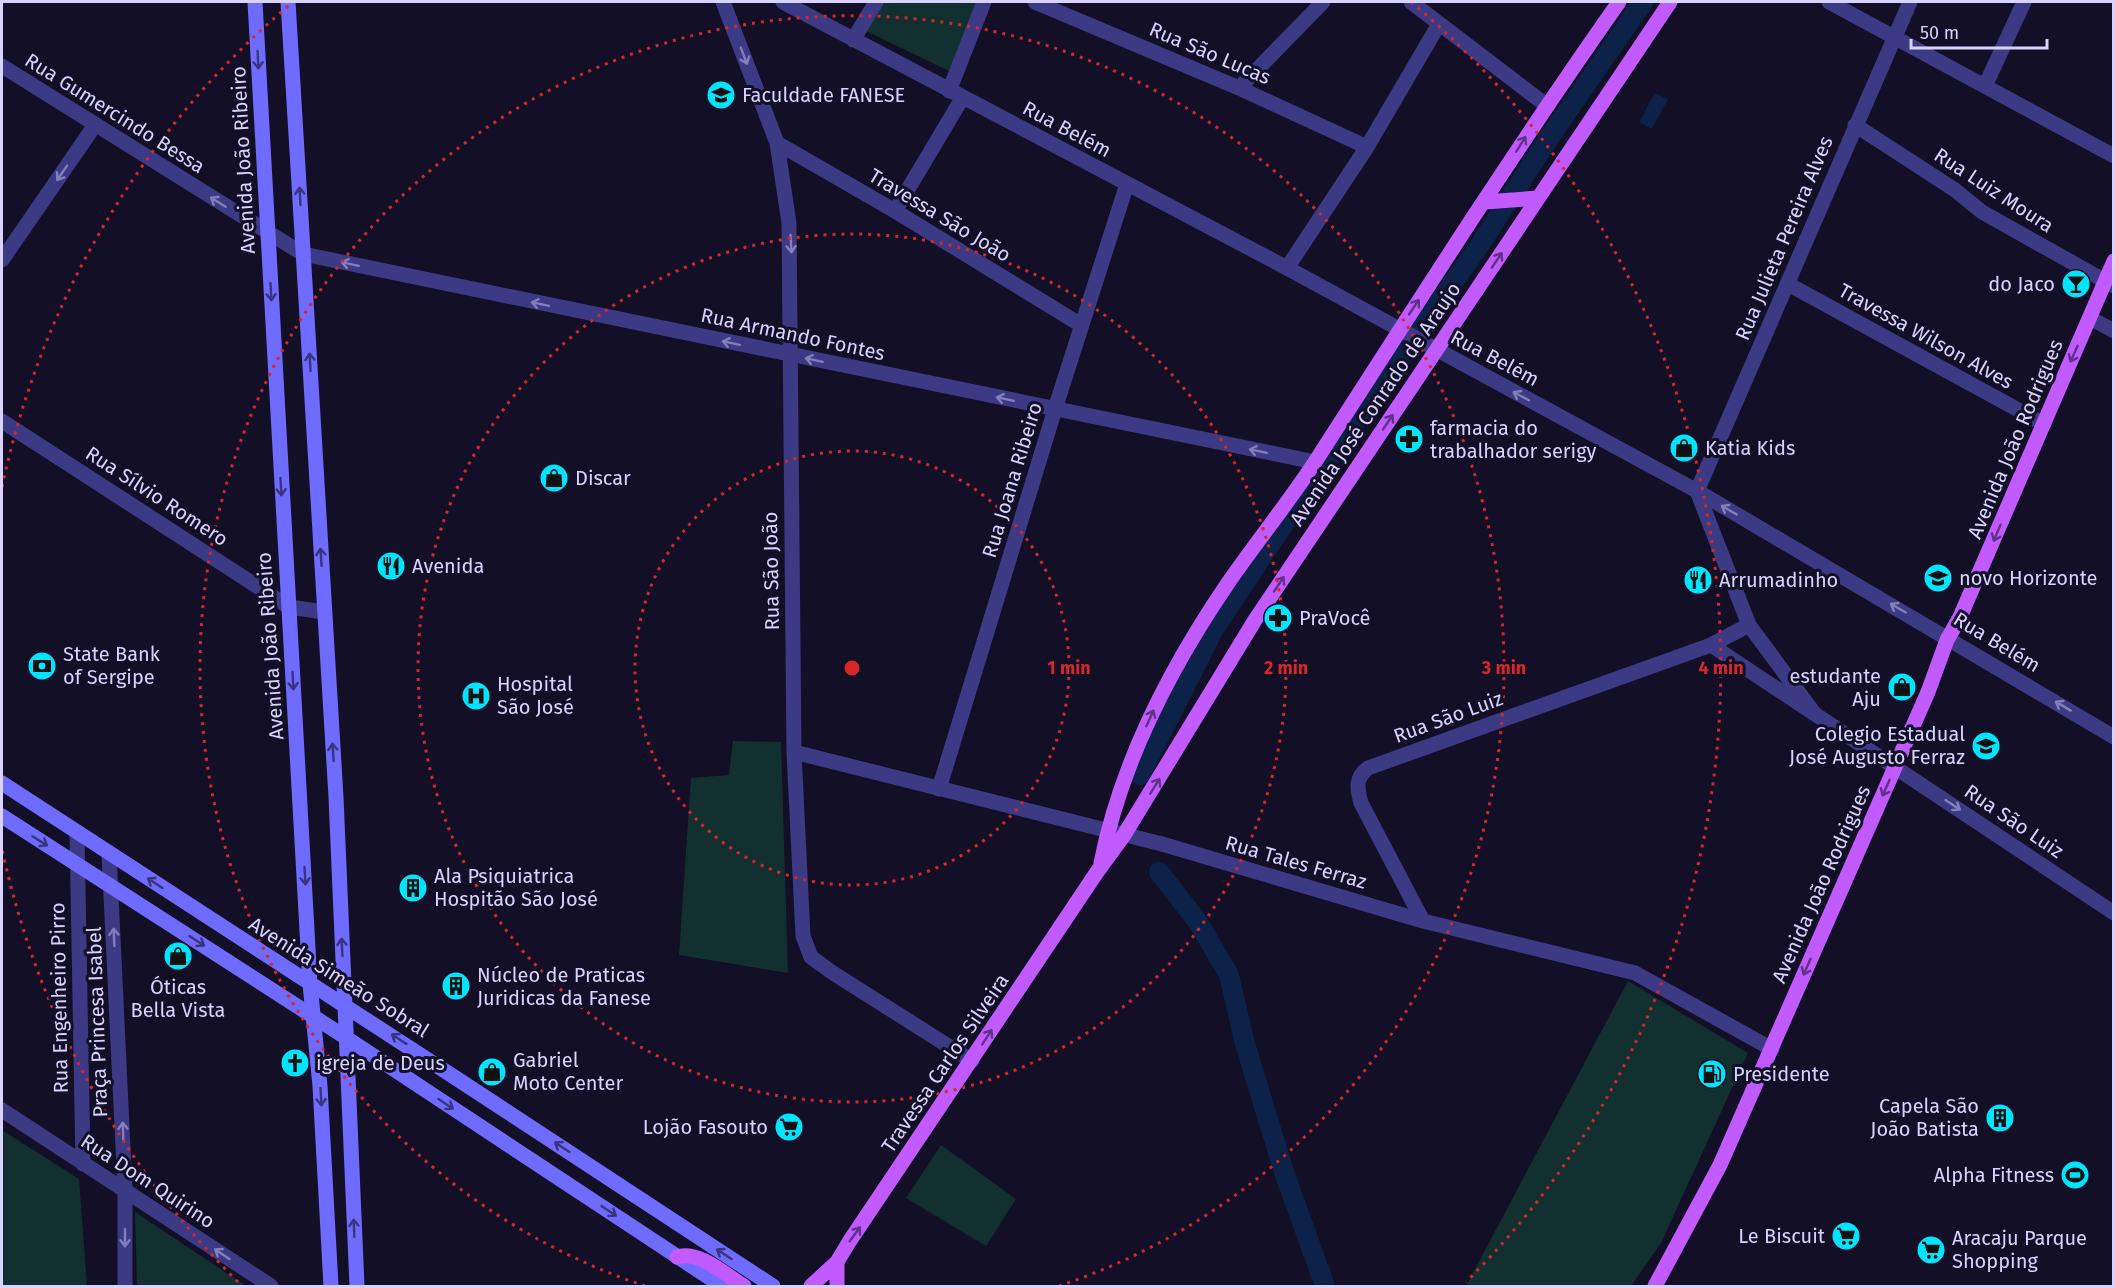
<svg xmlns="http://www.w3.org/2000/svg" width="2115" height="1288" font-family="'Fira Sans',sans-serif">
  <rect width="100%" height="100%" fill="#130f26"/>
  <path fill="#12302f" d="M882,2H988L953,73L866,31Z
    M733,741L781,742L788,973L679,955L691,778L729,775Z
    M1628,981L1748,1053L1661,1243L1631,1286H1466Z
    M2,1130L79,1179L87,1286H2Z
    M941,1145L1016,1199L986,1246L906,1198Z
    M135,1212L246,1286H137Z"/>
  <path fill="#0c2248" d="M1655,93L1668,99L1652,129L1639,122Z"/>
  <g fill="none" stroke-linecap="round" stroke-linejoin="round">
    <path stroke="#0c2248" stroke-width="20" d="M1140,775L1214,629L1283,525L1481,243L1547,141L1643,2
      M1159,872L1198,922L1229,975L1245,1044L1285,1175L1325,1286"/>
    <path stroke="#3d3a85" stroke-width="15" d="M723,2L777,143L789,223L794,752L803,936L811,957L833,973L972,1061
      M783,2L1287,268L1697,491L2114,737
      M1035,2L1239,88L1367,147
      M1411,2L1546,105
      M1829,2L2114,156
      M853,40L876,2
      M2,66L303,254L1315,462
      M1985,86L2024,2
      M1239,88L1323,2
      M949,91L984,2
      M1855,125L1955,190L1982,212L2114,286
      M777,143L895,211L1081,325
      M895,211L963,97
      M2,260L95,125
      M1287,268L1367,147L1439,24
      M1788,284L2044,424
      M2090,318L2114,331
      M2,421L289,607L324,612
      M1711,645L2114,913
      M1814,713L1749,625L1697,491L1910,2
      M794,752L1162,844L1423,921L1635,973L1772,1049
      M939,789L1055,409L1127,184
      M77,832L83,1164
      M109,853L125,1190V1286
      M1423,921L1361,803C1357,788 1355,778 1368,768L1711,645L1749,625
      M2,1110L271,1286"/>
    <path stroke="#6f6bff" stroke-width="15" d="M255,2L310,984L320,1086L331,1286
      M288,2L336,797L357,1286
      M2,783C259,950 517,1117 773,1286
      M2,816L345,1037L722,1286"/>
    <path stroke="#c25bff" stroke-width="15" d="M1485,202L1538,198
      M1101,863C1121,762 1170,668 1228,583C1257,541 1289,502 1317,459C1416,305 1514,151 1619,2
      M677,1257C699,1250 726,1275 744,1286
      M811,1286L837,1262
      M837,1286V1262L849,1242L1097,872L1124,835L1255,620L1670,2
      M1655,1286L1720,1165L1928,692L1947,640L1960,617L2114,261"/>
  </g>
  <defs><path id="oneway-shaft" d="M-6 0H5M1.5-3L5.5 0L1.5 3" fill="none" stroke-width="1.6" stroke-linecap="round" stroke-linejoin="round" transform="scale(1.5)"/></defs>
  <g stroke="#837fbc">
    <use href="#oneway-shaft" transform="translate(744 56) rotate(69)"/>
    <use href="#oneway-shaft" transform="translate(62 173) rotate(125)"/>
    <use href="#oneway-shaft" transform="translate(218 202) rotate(-148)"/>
    <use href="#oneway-shaft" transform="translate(791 244) rotate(87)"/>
    <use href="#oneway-shaft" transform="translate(350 264) rotate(-168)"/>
    <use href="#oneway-shaft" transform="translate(540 304) rotate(-168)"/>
    <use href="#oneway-shaft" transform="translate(731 343) rotate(-168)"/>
    <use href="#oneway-shaft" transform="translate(814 360) rotate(-168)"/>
    <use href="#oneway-shaft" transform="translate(1521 396) rotate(-152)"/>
    <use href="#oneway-shaft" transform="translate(1005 399) rotate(-168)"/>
    <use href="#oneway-shaft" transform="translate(1258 451) rotate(-168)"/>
    <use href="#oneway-shaft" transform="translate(1729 510) rotate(-150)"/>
    <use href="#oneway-shaft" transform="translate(1898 608) rotate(-150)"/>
    <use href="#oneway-shaft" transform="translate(2063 706) rotate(-149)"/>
    <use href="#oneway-shaft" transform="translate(1953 805) rotate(34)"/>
    <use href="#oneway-shaft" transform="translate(114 937) rotate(-92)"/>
    <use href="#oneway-shaft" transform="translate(123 1131) rotate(-92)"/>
    <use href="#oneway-shaft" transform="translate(125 1238) rotate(90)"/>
    <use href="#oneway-shaft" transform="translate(222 1254) rotate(-146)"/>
  </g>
  <g stroke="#38347d">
    <use href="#oneway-shaft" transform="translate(258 60) rotate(87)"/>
    <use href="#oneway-shaft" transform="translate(300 196) rotate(-93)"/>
    <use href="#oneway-shaft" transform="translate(271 292) rotate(87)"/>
    <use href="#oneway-shaft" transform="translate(310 362) rotate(-93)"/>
    <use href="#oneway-shaft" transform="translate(281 487) rotate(87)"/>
    <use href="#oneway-shaft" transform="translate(321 557) rotate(-94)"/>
    <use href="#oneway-shaft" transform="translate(293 681) rotate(87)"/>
    <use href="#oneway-shaft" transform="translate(333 752) rotate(-94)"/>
    <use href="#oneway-shaft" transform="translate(40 841) rotate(32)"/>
    <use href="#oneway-shaft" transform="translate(305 876) rotate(87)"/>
    <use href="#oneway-shaft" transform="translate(155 883) rotate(-147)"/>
    <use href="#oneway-shaft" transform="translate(197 941) rotate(33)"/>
    <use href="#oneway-shaft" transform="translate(342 947) rotate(-93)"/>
    <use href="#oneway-shaft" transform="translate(399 1039) rotate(-147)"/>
    <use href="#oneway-shaft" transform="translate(321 1097) rotate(87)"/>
    <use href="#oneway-shaft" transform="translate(446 1104) rotate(34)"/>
    <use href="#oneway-shaft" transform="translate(562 1147) rotate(-147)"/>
    <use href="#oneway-shaft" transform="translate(609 1211) rotate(34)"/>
    <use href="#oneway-shaft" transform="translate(354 1228) rotate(-92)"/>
    <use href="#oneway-shaft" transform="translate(724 1254) rotate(-147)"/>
  </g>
  <g stroke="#623188">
    <use href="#oneway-shaft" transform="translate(1521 144) rotate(-58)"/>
    <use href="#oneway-shaft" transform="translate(1497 260) rotate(-56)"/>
    <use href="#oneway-shaft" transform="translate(1414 307) rotate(-56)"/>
    <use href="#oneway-shaft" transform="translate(2074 354) rotate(114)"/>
    <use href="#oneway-shaft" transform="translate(1388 422) rotate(-56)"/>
    <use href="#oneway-shaft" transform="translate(1997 533) rotate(113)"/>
    <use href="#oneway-shaft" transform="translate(1279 584) rotate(-56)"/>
    <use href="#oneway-shaft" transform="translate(1150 718) rotate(-66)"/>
    <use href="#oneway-shaft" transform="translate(1155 786) rotate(-58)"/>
    <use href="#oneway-shaft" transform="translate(1886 788) rotate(114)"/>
    <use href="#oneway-shaft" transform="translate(1807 967) rotate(114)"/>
    <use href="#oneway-shaft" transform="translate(987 1037) rotate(-57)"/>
    <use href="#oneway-shaft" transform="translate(855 1234) rotate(-54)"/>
  </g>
  <g fill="none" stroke="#d62828" stroke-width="3" stroke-dasharray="3 6">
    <circle cx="852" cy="668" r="217"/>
    <circle cx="852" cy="668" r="434"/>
    <path d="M645 1286A652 652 0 1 1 1059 1286"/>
    <path d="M238 1282A869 869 0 0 1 2 849M2 487A869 869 0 0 1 293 2M1411 2A869 869 0 0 1 1466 1282"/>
  </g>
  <defs>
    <g id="university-disc" transform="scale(1.5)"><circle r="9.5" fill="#00e5ff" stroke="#130f26"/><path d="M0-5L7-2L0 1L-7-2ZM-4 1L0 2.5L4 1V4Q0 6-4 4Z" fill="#111"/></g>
    <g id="bar-disc" transform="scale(1.5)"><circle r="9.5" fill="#00e5ff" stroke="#130f26"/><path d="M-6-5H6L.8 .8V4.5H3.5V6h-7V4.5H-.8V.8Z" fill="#111"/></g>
    <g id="pharmacy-disc" transform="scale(1.5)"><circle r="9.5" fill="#00e5ff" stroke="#130f26"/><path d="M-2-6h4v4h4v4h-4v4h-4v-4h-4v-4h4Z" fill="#111"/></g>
    <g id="shop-disc" transform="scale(1.5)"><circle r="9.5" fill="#00e5ff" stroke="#130f26"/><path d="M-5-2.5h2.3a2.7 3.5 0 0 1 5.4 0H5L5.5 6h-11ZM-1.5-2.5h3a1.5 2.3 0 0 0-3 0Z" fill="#111"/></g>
    <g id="restaurant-disc" transform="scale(1.5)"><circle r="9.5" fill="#00e5ff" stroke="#130f26"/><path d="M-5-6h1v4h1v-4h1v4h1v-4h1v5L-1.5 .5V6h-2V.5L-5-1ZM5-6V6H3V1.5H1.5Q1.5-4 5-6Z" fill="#111"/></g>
    <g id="school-disc" transform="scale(1.5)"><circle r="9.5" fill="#00e5ff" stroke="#130f26"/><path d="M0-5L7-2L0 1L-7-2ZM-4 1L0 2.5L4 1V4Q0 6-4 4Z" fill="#111"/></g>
    <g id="bank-disc" transform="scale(1.5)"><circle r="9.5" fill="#00e5ff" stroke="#130f26"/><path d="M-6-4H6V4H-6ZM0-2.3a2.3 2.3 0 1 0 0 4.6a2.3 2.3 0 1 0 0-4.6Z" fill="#111"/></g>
    <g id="hospital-disc" transform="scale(1.5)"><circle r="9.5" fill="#00e5ff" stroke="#130f26"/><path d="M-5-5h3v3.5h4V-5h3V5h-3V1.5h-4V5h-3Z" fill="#111"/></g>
    <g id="building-disc" transform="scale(1.5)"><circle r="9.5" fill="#00e5ff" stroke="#130f26"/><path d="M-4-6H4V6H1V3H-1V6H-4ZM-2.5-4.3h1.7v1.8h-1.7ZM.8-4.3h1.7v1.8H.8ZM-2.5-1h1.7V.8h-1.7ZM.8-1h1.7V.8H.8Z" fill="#111"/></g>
    <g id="church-disc" transform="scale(1.5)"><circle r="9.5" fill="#00e5ff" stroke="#130f26"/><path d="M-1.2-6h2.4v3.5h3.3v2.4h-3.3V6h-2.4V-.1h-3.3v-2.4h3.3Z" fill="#111"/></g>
    <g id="fuel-disc" transform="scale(1.5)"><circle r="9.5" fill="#00e5ff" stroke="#130f26"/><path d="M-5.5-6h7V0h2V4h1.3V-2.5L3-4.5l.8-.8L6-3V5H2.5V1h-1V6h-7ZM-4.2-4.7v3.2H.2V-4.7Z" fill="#111"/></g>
    <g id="supermarket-disc" transform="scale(1.5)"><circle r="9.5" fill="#00e5ff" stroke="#130f26"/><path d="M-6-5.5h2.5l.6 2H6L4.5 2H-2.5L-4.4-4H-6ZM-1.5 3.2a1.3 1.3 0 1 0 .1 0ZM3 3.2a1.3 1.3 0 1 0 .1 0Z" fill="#111"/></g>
    <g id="stadium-disc" transform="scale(1.5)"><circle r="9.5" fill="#00e5ff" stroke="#130f26"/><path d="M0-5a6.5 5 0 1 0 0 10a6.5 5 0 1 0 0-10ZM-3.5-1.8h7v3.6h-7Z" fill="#111"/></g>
  </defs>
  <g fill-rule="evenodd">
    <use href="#university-disc" x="721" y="95"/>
    <use href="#bar-disc" x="2076" y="284"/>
    <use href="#pharmacy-disc" x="1409" y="439"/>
    <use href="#shop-disc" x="1684" y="448"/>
    <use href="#shop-disc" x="554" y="478"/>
    <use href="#restaurant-disc" x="391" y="566"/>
    <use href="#school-disc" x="1938" y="578"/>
    <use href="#restaurant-disc" x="1698" y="580"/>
    <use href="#pharmacy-disc" x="1278" y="618"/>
    <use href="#bank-disc" x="42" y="666"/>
    <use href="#shop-disc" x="1902" y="687"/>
    <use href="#hospital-disc" x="476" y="696"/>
    <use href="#school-disc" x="1986" y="746"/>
    <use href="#building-disc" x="413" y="888"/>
    <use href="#shop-disc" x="178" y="956"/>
    <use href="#building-disc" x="456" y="986"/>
    <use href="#church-disc" x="295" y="1063"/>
    <use href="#shop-disc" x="492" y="1072"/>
    <use href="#fuel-disc" x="1712" y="1074"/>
    <use href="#building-disc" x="2000" y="1118"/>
    <use href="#supermarket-disc" x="789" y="1127"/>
    <use href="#stadium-disc" x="2075" y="1175"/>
    <use href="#supermarket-disc" x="1846" y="1236"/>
    <use href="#supermarket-disc" x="1931" y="1250"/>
  </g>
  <g text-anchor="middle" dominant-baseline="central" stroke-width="6" stroke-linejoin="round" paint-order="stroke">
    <g font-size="20" fill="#d9d4ff" stroke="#130f26">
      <text transform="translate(1210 53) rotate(23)">Rua São Lucas</text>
      <text transform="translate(115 113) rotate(32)">Rua Gumercindo Bessa</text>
      <text transform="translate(1067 129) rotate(28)">Rua Belém</text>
      <text transform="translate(243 160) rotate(-93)">Avenida João Ribeiro</text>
      <text transform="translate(1994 190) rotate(33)">Rua Luiz Moura</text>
      <text transform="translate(940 215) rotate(31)">Travessa São João</text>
      <text transform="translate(1784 238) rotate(-67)">Rua Julieta Pereira Alves</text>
      <text transform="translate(793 334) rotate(12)">Rua Armando Fontes</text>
      <text transform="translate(1926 336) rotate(29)">Travessa Wilson Alves</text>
      <text transform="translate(1495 358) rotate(28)">Rua Belém</text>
      <text transform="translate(1375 404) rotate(-56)">Avenida José Conrado de Araujo</text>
      <text transform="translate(2015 439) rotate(-67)">Avenida João Rodrigues</text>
      <text transform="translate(1012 480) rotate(-73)">Rua Joana Ribeiro</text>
      <text transform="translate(157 496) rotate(33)">Rua Sílvio Romero</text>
      <text transform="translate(771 571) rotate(-91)">Rua São João</text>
      <text transform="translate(1997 642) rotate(31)">Rua Belém</text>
      <text transform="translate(270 646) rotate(-94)">Avenida João Ribeiro</text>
      <text transform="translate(1448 717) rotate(-20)">Rua São Luiz</text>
      <text transform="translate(2014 821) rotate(34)">Rua São Luiz</text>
      <text transform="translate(1296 862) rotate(16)">Rua Tales Ferraz</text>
      <text transform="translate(1821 884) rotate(-66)">Avenida João Rodrigues</text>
      <text transform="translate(339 977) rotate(32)">Avenida Simeão Sobral</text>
      <text transform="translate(59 998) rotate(-91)">Rua Engenheiro Pirro</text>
      <text transform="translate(97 1022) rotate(-92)">Praça Princesa Isabel</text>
      <text transform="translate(945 1063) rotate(-56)">Travessa Carlos Silveira</text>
      <text transform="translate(148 1181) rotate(33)">Rua Dom Quirino</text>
    </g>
    <g font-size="20" fill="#d9d4ff" stroke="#130f26" text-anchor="start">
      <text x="742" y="95">Faculdade FANESE</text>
      <text x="2055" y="284" text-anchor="end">do Jaco</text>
      <text x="1430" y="428">farmacia do<tspan x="1430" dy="23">trabalhador serigy</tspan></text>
      <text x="1705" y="448">Katia Kids</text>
      <text x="575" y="478">Discar</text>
      <text x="412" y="566">Avenida</text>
      <text x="1959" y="578">novo Horizonte</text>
      <text x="1719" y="580">Arrumadinho</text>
      <text x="1299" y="618">PraVocê</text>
      <text x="63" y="654">State Bank<tspan x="63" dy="23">of Sergipe</tspan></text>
      <text x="1881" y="676" text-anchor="end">estudante<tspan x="1881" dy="23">Aju</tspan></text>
      <text x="497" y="684">Hospital<tspan x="497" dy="23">São José</tspan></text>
      <text x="1965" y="734" text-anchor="end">Colegio Estadual<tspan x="1965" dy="23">José Augusto Ferraz</tspan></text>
      <text x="434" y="876">Ala Psiquiatrica<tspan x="434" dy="23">Hospitão São José</tspan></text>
      <text x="477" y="975">Núcleo de Praticas<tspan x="477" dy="23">Juridicas da Fanese</tspan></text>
      <text x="178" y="987" text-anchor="middle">Óticas<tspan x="178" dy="23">Bella Vista</tspan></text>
      <text x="513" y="1060">Gabriel<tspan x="513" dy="23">Moto Center</tspan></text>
      <text x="316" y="1063">igreja de Deus</text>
      <text x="1733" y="1074">Presidente</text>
      <text x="1979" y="1106" text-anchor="end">Capela São<tspan x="1979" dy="23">João Batista</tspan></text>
      <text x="768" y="1127" text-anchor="end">Lojão Fasouto</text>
      <text x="2054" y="1175" text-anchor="end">Alpha Fitness</text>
      <text x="1825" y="1236" text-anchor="end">Le Biscuit</text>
      <text x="1952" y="1238">Aracaju Parque<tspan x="1952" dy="23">Shopping</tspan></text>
    </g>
  </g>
  <circle cx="852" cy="668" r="9" fill="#d62828" stroke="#130f26" stroke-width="3"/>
  <g font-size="18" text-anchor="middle" font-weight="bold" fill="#d62828" stroke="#130f26" stroke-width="6" stroke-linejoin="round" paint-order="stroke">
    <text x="1069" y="674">1 min</text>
    <text x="1286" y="674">2 min</text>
    <text x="1504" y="674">3 min</text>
    <text x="1721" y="674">4 min</text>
  </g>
  <rect width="2115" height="1288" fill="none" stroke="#d9d4ff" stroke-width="6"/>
  <path d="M1911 39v9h136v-9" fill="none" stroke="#d9d4ff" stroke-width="3"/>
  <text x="1920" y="39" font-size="18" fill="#d9d4ff" stroke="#130f26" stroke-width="4.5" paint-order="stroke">50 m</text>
</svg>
